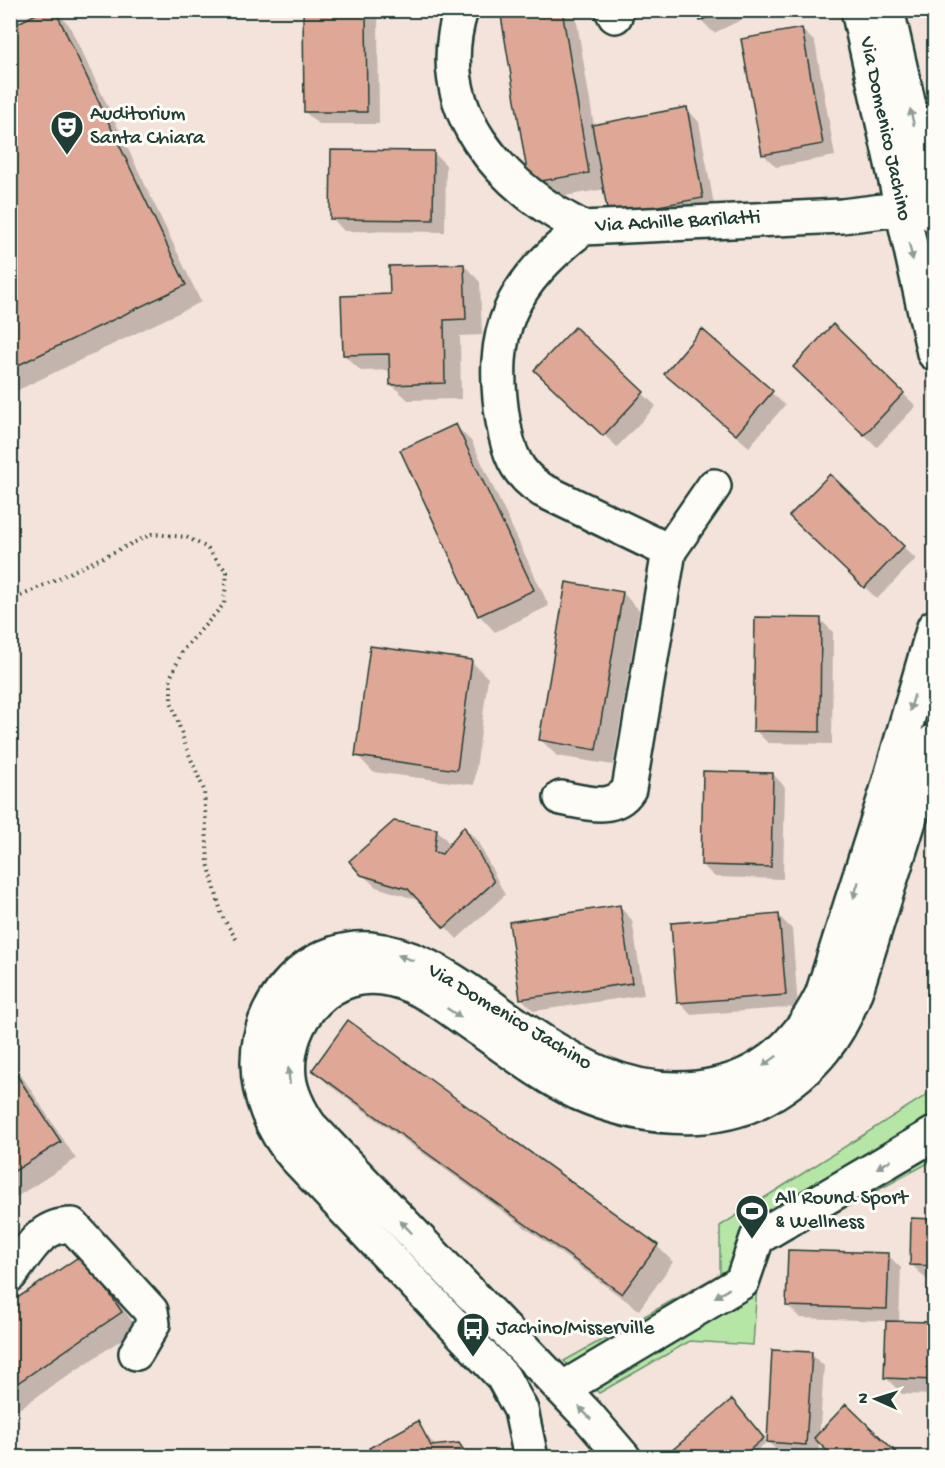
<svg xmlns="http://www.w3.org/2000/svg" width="945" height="1468" font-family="'Gochi Hand',sans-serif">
  <rect width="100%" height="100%" fill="#f4e3da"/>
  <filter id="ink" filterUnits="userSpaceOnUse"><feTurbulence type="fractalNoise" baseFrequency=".0167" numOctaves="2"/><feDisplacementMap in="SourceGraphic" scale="12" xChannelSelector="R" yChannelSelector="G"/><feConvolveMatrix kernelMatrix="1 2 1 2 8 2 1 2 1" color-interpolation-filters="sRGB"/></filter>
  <g filter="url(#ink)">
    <path fill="#b6e6a6" stroke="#6a926d" stroke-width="1.5" d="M934,1090V1160L759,1254L753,1345L690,1341L599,1393L564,1361L720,1274V1226Z"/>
    <path fill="#0003" d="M55,10L69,25L201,302L14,392L10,388V28Z
      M304,10H375L378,14L379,124H318L305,112Z
      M502,10H575L594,126L687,109L699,122L715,210L622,227L605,189L547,199L531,182Z
      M697,10H762L714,33L701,20Z
      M802,30L815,42L835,156L776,167L763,154Z
      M434,153L446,165L445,232L344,231L332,218Z
      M464,265L480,282L482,335L460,336L461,399L408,400L391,384V370L361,371L344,355L391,296Z
      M833,327L916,406L877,447L808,380Z
      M575,329L656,406L617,447L549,383Z
      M702,331L785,405L749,447L678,386Z
      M456,426L472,442L549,606L495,632L479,615Z
      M830,476L916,559L877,599L792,516Z
      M623,593L639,610L613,765L557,756L540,739Z
      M820,619L833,632L832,744L768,743L755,730Z
      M471,661L488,678L474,785L373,772L357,755Z
      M773,774L785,787L783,879L715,877L702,865Z
      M465,828L477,840L505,895L457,939L421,901L376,887L362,874L437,830L449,843V848Z
      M620,907L632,920L644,995L534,1011L522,999L511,924Z
      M779,916L792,929L798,1007L691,1015L679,1002Z
      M10,1058L76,1159L10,1201Z
      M314,1070L657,1246L673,1262L639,1310L330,1086Z
      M913,1219L934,1220V1281H928L912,1265Z
      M888,1255L901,1268L899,1323H934V1318V1395L902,1394L886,1378L887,1321L800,1318L787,1305Z
      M99,1273L137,1329L10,1415V1305Z
      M811,1354L824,1366L818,1457L781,1454L768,1442Z
      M732,1401L767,1442L748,1458H665Z
      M417,1423L436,1447L459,1444L472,1458H376Z"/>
    <path fill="#dfa896" stroke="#1f3d34" stroke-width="1.5" d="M44,10H55L186,285L10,369V27Z
      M303,10H366L367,112H304Z
      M500,10H562L589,173L529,183Z
      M695,10H723L700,21Z
      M802,28L823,144L762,155L741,39Z
      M687,107L703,198L608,215L592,125Z
      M331,150L434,151L433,220L330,219Z
      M464,264L466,319L444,320L445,383L390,385L389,354L343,355L341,296L390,294L389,266Z
      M833,324L904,393L864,435L793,367Z
      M575,327L644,392L603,436L534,370Z
      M702,329L773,391L736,435L664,374Z
      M456,424L534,590L478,616L400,450Z
      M830,474L904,546L864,588L789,516Z
      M566,582L623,592L596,750L539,740Z
      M755,617L821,618L820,732L753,731Z
      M370,646L472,660L457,770L355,756Z
      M703,771L773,773L771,867L701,865Z
      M394,821L437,829L434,852L442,854L464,826L494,882L444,928L408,889L361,875L349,861Z
      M620,905L632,983L520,999L509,922Z
      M779,914L786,995L677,1003L671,923Z
      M348,1020L658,1245L622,1294L312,1070Z
      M10,1065L61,1142L10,1174Z
      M911,1218L934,1219V1266L910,1265Z
      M788,1250L889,1253L887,1309L786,1306Z
      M83,1254L122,1312L10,1388V1303Z
      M934,1266V1380L884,1378L886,1321L933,1322Z
      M772,1350L812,1352L806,1445L767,1442Z
      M732,1399L764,1438L740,1458H663Z
      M846,1404L902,1458H834L814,1438Z
      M418,1421L431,1446L459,1443L469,1458H374L369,1448Z"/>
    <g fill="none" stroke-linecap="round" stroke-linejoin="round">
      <g stroke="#1f3d34" stroke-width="38">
        <path id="minor" d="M461,10C429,110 501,186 583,228
          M612,10L615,16
          M858,10L934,353
          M887,10L934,215
          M669,551L714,486
          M561,798C584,802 614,813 629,789L669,551L542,490C515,473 508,451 503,421C488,329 511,284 583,228L842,216L932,205
          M10,1275C29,1251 39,1225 72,1225L151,1311L153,1324L136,1353
          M562,1389L742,1282L757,1238L934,1134
          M531,1458L521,1410L503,1377L295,1157C247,1102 242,1020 302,971C321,956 345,947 370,949C410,953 448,976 480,999C554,1050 625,1107 719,1084C768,1073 800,1039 822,995L886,794L934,627
          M624,1458L588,1416L310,1126C300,1111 291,1095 289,1077C283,1019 333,964 393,980C427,988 454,1013 483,1032C513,1053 544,1077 578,1093C635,1118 711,1129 767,1097C814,1070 841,1035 858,984L934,741"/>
      </g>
      <path stroke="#1f3d34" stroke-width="4" stroke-dasharray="1.5 4.5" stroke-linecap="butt" d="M10,601L152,534L186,537L206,547L227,572L224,604L183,650L171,676V701L186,747L204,790L208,863L222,916L238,942"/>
      <use href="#minor" stroke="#fdfcf7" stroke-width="33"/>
    </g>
    <defs><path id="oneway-solid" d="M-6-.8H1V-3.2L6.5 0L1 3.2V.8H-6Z" transform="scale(1.5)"/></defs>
    <g fill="#8e9c96">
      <use href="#oneway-solid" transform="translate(912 117) rotate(-103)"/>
      <use href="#oneway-solid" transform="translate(911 252) rotate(77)"/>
      <use href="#oneway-solid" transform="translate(912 703) rotate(106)"/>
      <use href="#oneway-solid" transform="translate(856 890) rotate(107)"/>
      <use href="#oneway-solid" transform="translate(406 958) rotate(-161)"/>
      <use href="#oneway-solid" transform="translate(454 1013) rotate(34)"/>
      <use href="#oneway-solid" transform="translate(770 1061) rotate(144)"/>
      <use href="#oneway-solid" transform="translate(289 1076) rotate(-95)"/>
      <use href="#oneway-solid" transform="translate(884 1164) rotate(150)"/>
      <use href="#oneway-solid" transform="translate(406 1227) rotate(-134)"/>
      <use href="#oneway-solid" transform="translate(722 1293) rotate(149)"/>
      <use href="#oneway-solid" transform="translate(585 1413) rotate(-133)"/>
    </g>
  </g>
  <defs>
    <g id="theatre-pin" transform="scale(1.725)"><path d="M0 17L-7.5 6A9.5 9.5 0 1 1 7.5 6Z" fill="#1f3d34" stroke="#fdfcf7"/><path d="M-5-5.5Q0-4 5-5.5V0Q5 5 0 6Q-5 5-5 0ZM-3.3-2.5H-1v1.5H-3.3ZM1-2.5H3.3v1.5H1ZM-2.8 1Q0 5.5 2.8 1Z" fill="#fff"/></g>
    <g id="stadium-pin" transform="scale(1.725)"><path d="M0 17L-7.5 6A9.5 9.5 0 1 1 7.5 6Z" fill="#1f3d34" stroke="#fdfcf7"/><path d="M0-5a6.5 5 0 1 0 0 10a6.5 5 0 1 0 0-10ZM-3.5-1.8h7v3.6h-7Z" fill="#fff"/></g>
    <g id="bus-pin" transform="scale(1.725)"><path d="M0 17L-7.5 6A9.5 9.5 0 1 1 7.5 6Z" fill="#1f3d34" stroke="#fdfcf7"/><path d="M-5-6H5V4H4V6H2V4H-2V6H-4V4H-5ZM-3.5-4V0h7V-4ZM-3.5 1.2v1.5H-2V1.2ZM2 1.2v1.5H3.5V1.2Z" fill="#fff"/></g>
  </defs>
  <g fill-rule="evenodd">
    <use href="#theatre-pin" x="67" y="127"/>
    <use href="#stadium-pin" x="752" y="1211"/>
    <use href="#bus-pin" x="473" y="1329"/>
  </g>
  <g text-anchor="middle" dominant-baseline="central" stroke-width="6" stroke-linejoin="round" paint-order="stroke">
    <g font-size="21" fill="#1f3d34" stroke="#fdfcf7" text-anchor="start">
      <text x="90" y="115">Auditorium<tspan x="90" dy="24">Santa Chiara</tspan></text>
      <text x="775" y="1199">All Round Sport<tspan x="775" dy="24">&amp; Wellness</tspan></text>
      <text x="496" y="1329">Jachino/Misserville</text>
    </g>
    <g font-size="21" fill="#1f3d34" stroke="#fdfcf7">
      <text transform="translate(884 129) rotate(78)">Via Domenico Jachino</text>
      <text transform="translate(678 223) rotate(-3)">Via Achille Barilatti</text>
      <text transform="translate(509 1018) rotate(31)">Via Domenico Jachino</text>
    </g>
  </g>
  <rect width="945" height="1468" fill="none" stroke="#fdfcf7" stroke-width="36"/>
  <rect x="18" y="18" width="909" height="1432" fill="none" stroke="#1f3d34" stroke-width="2" filter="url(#ink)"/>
  <g transform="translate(876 1399) rotate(273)" stroke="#fdfcf7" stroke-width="4.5" paint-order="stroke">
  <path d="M0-4.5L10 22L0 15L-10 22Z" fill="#1f3d34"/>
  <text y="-9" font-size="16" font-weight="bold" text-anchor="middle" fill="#1f3d34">N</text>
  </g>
</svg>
